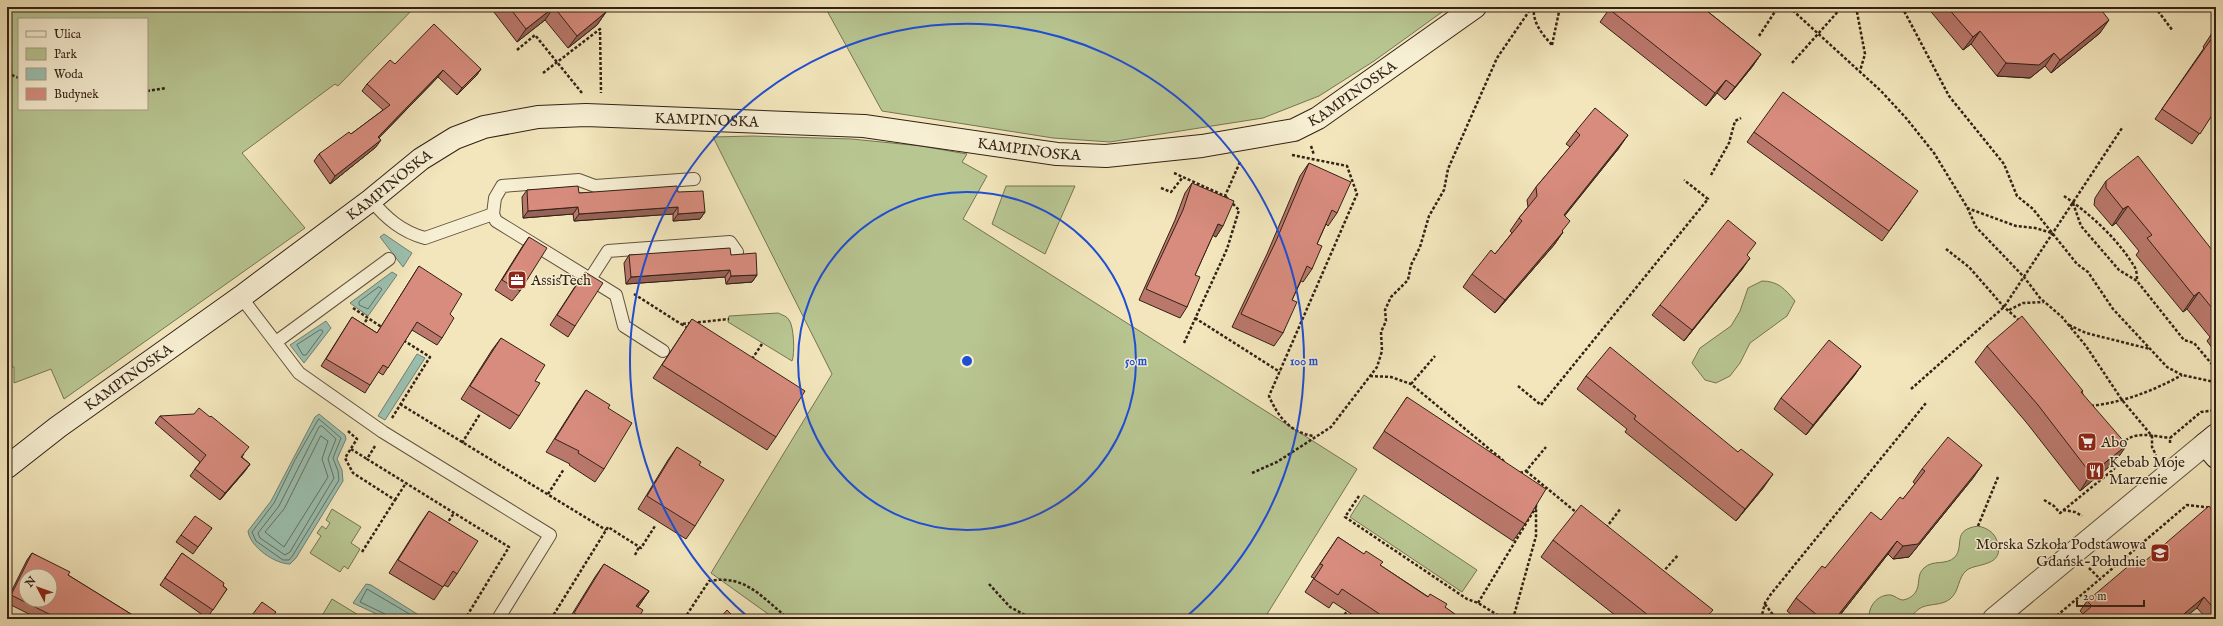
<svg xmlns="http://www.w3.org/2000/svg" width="2223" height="626" font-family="'IM FELL English',serif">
  <rect width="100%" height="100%" fill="#f3e6bc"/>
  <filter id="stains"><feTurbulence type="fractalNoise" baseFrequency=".005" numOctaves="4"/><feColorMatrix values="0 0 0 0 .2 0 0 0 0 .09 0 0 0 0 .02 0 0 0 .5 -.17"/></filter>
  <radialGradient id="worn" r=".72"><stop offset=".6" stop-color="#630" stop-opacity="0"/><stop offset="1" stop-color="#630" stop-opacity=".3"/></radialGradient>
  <path fill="#b8c692" stroke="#757454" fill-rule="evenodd" d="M7,7H415L338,86L335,84L242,153L305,228L64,399L51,369L14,383V367L7,366ZM19,19H147V109H19Z
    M825,7H1449L1374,61L1319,96L1263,118L1110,142L1053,138L882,111Z
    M753,136L852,139L921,146L967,154L962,162L987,176L963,219L1357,469L1264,619H775L711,573L832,374L713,137Z
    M1006,186H1075L1045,254L992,224Z
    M1762,281C1778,281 1785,289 1795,301L1787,316L1750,343L1740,363L1730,376L1716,383L1705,380L1692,363L1700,348L1731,326L1740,311L1748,288Z
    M778,313C782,315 787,316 789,320C794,326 795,354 792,361L728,322L729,316Z
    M1364,495L1477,570L1462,592L1350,517Z
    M332,509L361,527L351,543L360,549L348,569L344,566L340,572L310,553L321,536L317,533L322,526L326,529L330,523L326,520Z
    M1978,526C1987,528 1994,532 1997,541C2006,567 1976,563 1967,570C1957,578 1960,591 1950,599C1937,609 1920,599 1911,619H1869C1868,607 1877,594 1891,595C1895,596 1898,599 1902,600C1907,600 1913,596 1915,593C1921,585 1916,575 1924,568C1933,559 1946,566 1955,557C1965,545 1951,530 1978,526Z
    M332,599L365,619H320Z"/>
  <path fill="#9bc0b0" stroke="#718072" d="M384,234L412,253L403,267L380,237Z
    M392,272L397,275L368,316L350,303Z
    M326,321L331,328L304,363L290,345Z
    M417,354L425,358L385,420L378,416Z
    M319,414L345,435L346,439L337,459L342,470L343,481L296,558L290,564C275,564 250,547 248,531L271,501L315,417Z
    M366,584L371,585L425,619H387L353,603Z"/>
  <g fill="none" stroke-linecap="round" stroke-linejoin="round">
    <path stroke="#667062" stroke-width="1" d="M379,287L382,289L368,309L359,305V302Z
      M320,330H322L323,332L306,355H303L297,345Z
      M319,419L341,438L333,458L338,471L339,480L293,555L289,560H283L256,541L252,532L274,503L295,460Z
      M322,426L336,439L328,459L334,478L290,552L285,555L260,538L258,533L279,506L319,427Z
      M321,436L328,441L322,459L328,477L284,547L265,532L284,509Z
      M387,619L385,614L360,602L367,589L418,619"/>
    <g stroke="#62523f" stroke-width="14">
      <path id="lane" d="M371,200C386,218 402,232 425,238L493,214L496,221L616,295L624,326L663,351
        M493,214L495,198L502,186L579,180L595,186L694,179
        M590,279L608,251L730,242L737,252
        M241,297L299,373L383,432L550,535L498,619
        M276,342L389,259"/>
    </g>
    <g stroke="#62523f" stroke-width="24">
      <path id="street" d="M1994,619L2205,444"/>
    </g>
    <g stroke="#322115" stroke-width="24">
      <g id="secondary">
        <path d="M2216,435L2205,444L2216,457"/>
        <path id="s1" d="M7,467L58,427L241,297L371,200L421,159L455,138L484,127L538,117L586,115L864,126L1057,154L1106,156L1202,146L1294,130L1318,118L1475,7"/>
      </g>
    </g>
    <path stroke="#322115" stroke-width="2.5" stroke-dasharray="3 2" stroke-linecap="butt" d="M1534,7C1532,22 1542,34 1552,45
      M1789,7L1881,91L1906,118L1934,153L1967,207L1976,227L2024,277L2040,298L2062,317L2086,346L2122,400L2152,436V447L2156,455
      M1856,7L1865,54L1860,71
      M1902,7L1949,96L2004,164L2017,196L2033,209L2077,264L2088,272L2113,309L2167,367L2182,375L2210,381L2216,385
      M2155,7L2173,31
      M1759,36L1778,7
      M1552,45L1560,7
      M517,50L535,35L582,93
      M1792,63L1842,7
      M7,73L19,78
      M543,73L600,29L601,93
      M147,91L166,88
      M1311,146L1314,155
      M1292,155L1347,166L1357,194L1269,396C1278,417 1290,432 1313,436
      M1174,173L1225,196L1240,162
      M1711,175L1729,143L1735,121L1741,118
      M1161,188L1171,192L1183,177
      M2064,196C2090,214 2117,238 2134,266C2137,270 2137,277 2137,281
      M2073,203L2081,226L2119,270L2137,281L2184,340L2194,343L2216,369
      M1967,208L2016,226L2035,228L2052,233
      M1946,249L1969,267L2004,307L2021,322
      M634,294L681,324
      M353,308L383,328
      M2009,310L2023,303L2044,302
      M1195,318L1280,372
      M2069,325L2086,333L2150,349
      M362,326L368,318
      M688,328L681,324L729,319
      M1184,343L1227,249L1239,210L1225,196
      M752,359L762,344
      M1370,376L1391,377L1411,384L1505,462
      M1411,384L1435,356
      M1518,386L1541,405L1708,199L1684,180
      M1911,389L2004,307L2122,128
      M400,404L606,530
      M2091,406C2124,402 2153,391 2182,375
      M392,418L430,357L403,340
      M348,431L357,439L345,458L353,473L395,500L362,552
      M462,443L480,414
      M2170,443V438L2201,412L2216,410
      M2122,444C2134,430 2152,436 2170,438
      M375,446L367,459L509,547L465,619
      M351,449L367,459
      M1526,471L1577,513
      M1252,473L1277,462L1331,427L1377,367L1382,351L1381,332L1386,321L1385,310L1391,297L1408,280L1411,265L1420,247L1429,216L1444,190L1448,169L1497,58L1532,7
      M1520,473L1526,471L1546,447
      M548,494L564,469
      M1359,496L1345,517L1467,599L1478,603L1504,619
      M395,500L406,483
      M2044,500L2054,506L2060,513L2114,469L2115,460
      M2063,510L2075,512L2082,516
      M446,525L454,513
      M1978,526L1998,477
      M1606,528L1621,508
      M635,555L639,547
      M2089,568L2100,579
      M1662,573L1678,555
      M989,584L1010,607L1025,615L1027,619
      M1478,603L1536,507
      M1765,604L1776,619
      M551,619L608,527L641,548L655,526
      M684,619L709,581C746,574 762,598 789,619
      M1342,619L1347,611
      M1513,619L1536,536V503
      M1761,619L1765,603L1771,594L1926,403
      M2053,619L2187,505L2213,508L2216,512"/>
    <use href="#lane" stroke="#f7efd3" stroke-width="12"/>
    <use href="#street" stroke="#f7efd3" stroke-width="22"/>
    <use href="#secondary" stroke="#f7efd3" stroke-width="22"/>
  </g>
  <path fill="#ba786c" stroke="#322115" d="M490,7H602L606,12L597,25L568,48L545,20L517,42Z
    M1608,7H1702L1761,54L1752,67L1725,100L1717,93L1706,106L1600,22L1610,8Z
    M1927,7H2102L2100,10V33L2051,73L2045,66L2030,78L1997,76L1971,44L1963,50Z
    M2216,27V109L2192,144L2155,119L2204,48L2203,47Z
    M395,64L481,69L476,76L457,95L438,77L379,138L376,147L330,184L314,161L319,154L351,134L383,110L362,91L367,84Z
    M1576,131L1619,148L1564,216L1562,232H1563L1554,245L1495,313L1463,287L1472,274L1495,254L1512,233L1510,231L1519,218L1528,207L1527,200L1536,187L1570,147L1566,144Z
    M1754,132L1911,201L1882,241L1747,142Z
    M1309,163L1337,213L1328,226L1326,224L1317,244L1312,269L1303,282L1301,281L1292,300L1283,333L1274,346L1232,327L1267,254L1300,176Z
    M2106,181L2216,255V353L2207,341L2210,337L2187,309L2183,312L2136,255L2139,251L2116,223L2112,226L2094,205L2095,198Z
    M1192,183L1216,237L1213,235L1195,275L1187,307L1180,318L1139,300L1175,220L1185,193Z
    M527,190L579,193L678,192L705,212L700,219L673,221V214L574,221L573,214L523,218L522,197Z
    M529,237L520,291L512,301L495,290L522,247Z
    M629,255H731L757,275L752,282L726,284L725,277L626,284L624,263Z
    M1747,256L1743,268L1684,341L1652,315L1660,305Z
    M419,266L450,314L442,338L437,345L412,330L383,375L378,372L365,393L321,366L352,317L377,333Z
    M585,272L575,326L568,337L550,325L578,282Z
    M692,319L776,437L767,450L653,378Z
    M501,338L535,381L519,416L510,429L461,399L492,350Z
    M1987,346L2083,391L2082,392L2115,462L2080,491L2026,422L1975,362Z
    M1861,366L1854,376L1806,435L1774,409L1781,398Z
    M1586,376L1738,452L1764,487L1736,521L1625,432L1627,429L1577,389Z
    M586,390L608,408L604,469L595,482L569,465L570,464L546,452L577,403Z
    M1407,397L1525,524L1513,541L1373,448Z
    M160,416L244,454L242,457L250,464L245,471L220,500L190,476L200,462L155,423Z
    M677,447L699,465L695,526L686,539L638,509L668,460Z
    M1982,465L1973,478L1909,557L1893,559L1888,554L1837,619H1797L1787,611L1796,598L1825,568L1881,520L1903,499L1915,484L1913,482L1922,469Z
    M429,511L457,574L448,587L444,585L434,600L389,573L420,524Z
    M2216,514V619H2207L2197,608L2083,614L2080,611L2087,601Z
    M212,528L193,554L176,542L181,535Z
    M1338,537L1380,565L1462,619H1359L1333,602L1329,608L1305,592L1314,578L1311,577Z
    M1553,540L1706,619H1620L1541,557Z
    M32,553L68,575L139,619H39L7,603V600L27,560Z
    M182,553L227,589L207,618L160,585Z
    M604,564L649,591L638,607V619H569L595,577Z"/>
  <path fill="#976258" stroke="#322115" d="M554,7L545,20L517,42L526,29Z
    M606,12L597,25L568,48L577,36Z
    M2109,20L2100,33L2051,73L2060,60Z
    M1980,31L1971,44L1963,50L1973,37Z
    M2054,53L2045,66L2030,78L1997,76L2006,63Z
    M1761,54L1752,67L1725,100L1735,87Z
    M481,69L476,76L457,95L462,88Z
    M443,70L438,77L373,144L378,137Z
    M1726,80L1717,93L1706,106L1715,93Z
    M1628,135L1619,148L1555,228L1564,215Z
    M381,140L376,147L330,184L335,176Z
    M2128,206L2116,223L2112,226L2123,209Z
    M578,207L573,214L523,218L528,211Z
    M678,207L673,214L574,221L579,214Z
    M705,212L700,219L673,221L678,214Z
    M1218,224L1223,226L1216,237L1210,234Z
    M1563,232L1554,245L1495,313L1505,300Z
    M1750,258L1743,268L1684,341L1692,330Z
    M730,270L725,277L626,284L631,277Z
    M757,275L752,282L726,284L731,276Z
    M2199,292L2187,309L2183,312L2194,296Z
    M1861,366L1854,376L1806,435L1813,425Z
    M2127,445L2115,462L2080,491L2091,474Z
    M250,464L245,471L220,500L225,493Z
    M1982,465L1973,478L1909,557L1893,559L1903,546Z
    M1773,474L1764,487L1736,521L1745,509Z
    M1897,541L1888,554L1837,619H1835Z
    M649,591L640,604L627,619L636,606Z
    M2204,597L2197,608L2183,619H2178Z"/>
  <path fill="#d88c7e" stroke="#322115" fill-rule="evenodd" d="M509,7H602L606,12L577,36L554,7L526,29Z
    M1611,7H1702L1761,54L1735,87L1726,80L1715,93L1609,9Z
    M1947,7H2099L2109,20L2060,60L2054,53L2039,65L2006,63L1980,31L1973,37Z
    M434,24L481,69L462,88L443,70L378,137L381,140L335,176L319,154L349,132L351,134L390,105L367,84L390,60L395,64Z
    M2216,28V109L2200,134L2162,109L2212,38L2210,36Z
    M1783,92L1918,191L1889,231L1754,132Z
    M1595,108L1628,135L1564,215L1570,221L1562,231L1563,232L1505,300L1472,274L1491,250L1495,254L1522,221L1519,218L1537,196L1536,187L1580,135L1576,131Z
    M2138,156L2216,255V313L2199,292L2194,296L2147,238L2152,235L2128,206L2123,209L2106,188V181Z
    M1309,163L1351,182L1337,213L1332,210L1317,244L1322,246L1312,269L1307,266L1292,300L1297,302L1283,333L1241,314L1276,241Z
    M1192,183L1234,201L1223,226L1218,224L1195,275L1200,277L1187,307L1146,289L1183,210Z
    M578,186L579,193L677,186L678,192L703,191L705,212L678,214V207L579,214L578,207L528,211L527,190Z
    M1728,220L1756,243L1747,255L1750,258L1692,330L1660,305Z
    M529,237L547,248L520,291L502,280Z
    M730,248L731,255L756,253L757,275L731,276L730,270L631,277L629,255Z
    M419,266L462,294L450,314L454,318L442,338L417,322L388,368L383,365L370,385L326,359L352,317L377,333Z
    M585,272L603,283L575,326L557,315Z
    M2022,316L2083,391L2081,392L2127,445L2091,474L2038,405L1987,346Z
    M692,319L805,391L776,437L662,365Z
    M501,338L545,365L535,381L540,383L519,416L470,386Z
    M1829,340L1861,366L1813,425L1781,398Z
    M1610,347L1738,452L1741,449L1773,474L1745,509L1634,419L1636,416L1586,376Z
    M586,390L610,405L608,408L632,423L604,469L578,453L579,451L555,439Z
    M1407,397L1546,489L1525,524L1384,431Z
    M199,408L210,417L211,416L249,447L241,457L250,464L225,493L195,469L206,455L160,416L194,414Z
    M1948,437L1982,465L1918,544L1903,546L1897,541L1835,619H1822L1796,598L1822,566L1825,568L1871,512L1881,520L1900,497L1903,499L1925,471L1922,469Z
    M677,447L701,462L699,465L724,480L695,526L647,496Z
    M1581,505L1713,610L1705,619H1653L1553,540Z
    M2209,506L2216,514V611L2204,597L2178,619H2077L2092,606L2087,601L2132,563L2137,568Z
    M429,511L478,541L457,574L453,571L443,587L398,560Z
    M195,516L212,528L198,547L181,535Z
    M1338,537L1364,554L1366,551L1383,562L1380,565L1428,597L1430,594L1447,604L1445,607L1462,619H1387L1342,589L1338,595L1314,579L1323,565L1320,564Z
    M32,553L70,572L68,575L139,619H59L11,595ZM26,576H50V600H26Z
    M182,553L224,583L223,586L227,589L213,610L165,578Z
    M604,564L649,591L636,606L643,610L638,619H584L574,613Z
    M262,602L276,612L271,619H249Z
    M727,610L736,619H719Z
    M1546,614L1553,619H1543Z
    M712,616L715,619H709Z"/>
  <g fill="none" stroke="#1d4ed8" stroke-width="2">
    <circle cx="967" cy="361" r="169"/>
    <path d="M748 617A337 337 0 1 1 1186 617"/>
  </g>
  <defs>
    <g id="office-square" transform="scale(1)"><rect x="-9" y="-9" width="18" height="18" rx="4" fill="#8f2418" stroke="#f7efd3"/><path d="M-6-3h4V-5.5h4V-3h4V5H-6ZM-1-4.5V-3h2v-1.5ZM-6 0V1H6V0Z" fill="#fff"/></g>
    <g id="supermarket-square" transform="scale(1)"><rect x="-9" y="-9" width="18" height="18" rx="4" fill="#8f2418" stroke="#f7efd3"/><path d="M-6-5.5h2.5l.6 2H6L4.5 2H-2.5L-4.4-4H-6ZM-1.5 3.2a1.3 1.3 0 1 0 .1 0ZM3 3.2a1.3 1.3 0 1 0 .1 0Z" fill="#fff"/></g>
    <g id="restaurant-square" transform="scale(1)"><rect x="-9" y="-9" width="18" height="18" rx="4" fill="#8f2418" stroke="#f7efd3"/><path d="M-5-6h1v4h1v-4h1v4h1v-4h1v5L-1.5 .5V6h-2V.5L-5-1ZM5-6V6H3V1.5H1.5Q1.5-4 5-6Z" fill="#fff"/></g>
    <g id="school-square" transform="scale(1)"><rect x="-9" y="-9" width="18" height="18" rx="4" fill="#8f2418" stroke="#f7efd3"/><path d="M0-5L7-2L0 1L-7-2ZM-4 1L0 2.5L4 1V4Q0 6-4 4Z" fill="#fff"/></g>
  </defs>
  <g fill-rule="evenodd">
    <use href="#office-square" x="517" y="280"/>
    <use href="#supermarket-square" x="2087" y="442"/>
    <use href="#restaurant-square" x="2095" y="471"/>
    <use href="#school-square" x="2160" y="553"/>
  </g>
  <g text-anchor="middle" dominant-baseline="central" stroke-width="3" stroke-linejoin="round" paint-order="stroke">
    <g font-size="15" fill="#322115" stroke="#f7efd3">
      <text stroke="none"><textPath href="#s1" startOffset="1471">KAMPINOSKA</textPath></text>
      <text stroke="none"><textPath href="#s1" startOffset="811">KAMPINOSKA</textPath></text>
      <text stroke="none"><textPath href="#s1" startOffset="1135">KAMPINOSKA</textPath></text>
      <text stroke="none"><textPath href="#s1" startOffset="475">KAMPINOSKA</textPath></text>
      <text stroke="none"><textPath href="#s1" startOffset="151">KAMPINOSKA</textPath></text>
    </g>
    <g font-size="15" fill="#322115" stroke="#f7efd3" text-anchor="start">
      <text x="531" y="280">AssisTech</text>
      <text x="2101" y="442">Abo</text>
      <text x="2109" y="462">Kebab Moje<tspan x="2109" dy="17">Marzenie</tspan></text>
      <text x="2146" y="544" text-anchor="end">Morska Szkoła Podstawowa<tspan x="2146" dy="17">Gdańsk-Południe</tspan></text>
    </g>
  </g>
  <circle cx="967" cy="361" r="6" fill="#1d4ed8" stroke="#f7efd3" stroke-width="2"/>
  <g font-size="12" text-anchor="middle" font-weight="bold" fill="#1d4ed8" stroke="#f7efd3" stroke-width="3" stroke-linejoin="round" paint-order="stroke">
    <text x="1136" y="365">50 m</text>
    <text x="1304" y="365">100 m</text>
  </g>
  <rect width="2223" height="626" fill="none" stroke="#f3e6bc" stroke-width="24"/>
  <rect x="8" y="8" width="2207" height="610" fill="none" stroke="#322115" stroke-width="2"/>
  <rect x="12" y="12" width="2199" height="602" fill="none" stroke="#322115"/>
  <rect x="18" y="18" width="130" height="92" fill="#f7efd3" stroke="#a89d87"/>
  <rect x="26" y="31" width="20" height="6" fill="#f7efd3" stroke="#a89d87"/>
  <text x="54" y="38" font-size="12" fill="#322115">Ulica</text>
  <rect x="26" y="48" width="20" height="12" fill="#b8c692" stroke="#a89d87"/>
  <text x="54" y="58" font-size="12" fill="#322115">Park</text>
  <rect x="26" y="68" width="20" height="12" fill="#9bc0b0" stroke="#a89d87"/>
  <text x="54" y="78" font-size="12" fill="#322115">Woda</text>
  <rect x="26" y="88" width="20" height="12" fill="#d88c7e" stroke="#a89d87"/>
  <text x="54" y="98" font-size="12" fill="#322115">Budynek</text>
  <g transform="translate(38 588) rotate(311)"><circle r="19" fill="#f7efd3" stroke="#a89d87"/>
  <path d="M0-3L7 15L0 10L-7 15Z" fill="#8f2418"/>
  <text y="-6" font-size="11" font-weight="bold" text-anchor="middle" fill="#322115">N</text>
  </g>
  <path d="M2077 600v6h67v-6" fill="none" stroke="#322115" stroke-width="2"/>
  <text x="2083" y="600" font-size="12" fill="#322115" stroke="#f7efd3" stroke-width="3" paint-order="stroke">20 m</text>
  <rect width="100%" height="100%" filter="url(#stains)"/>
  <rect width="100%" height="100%" fill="url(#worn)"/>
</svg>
